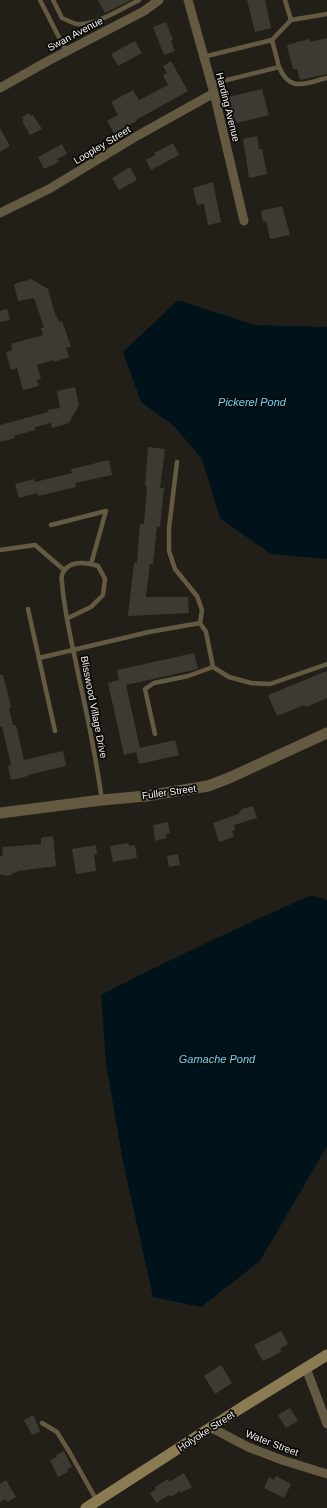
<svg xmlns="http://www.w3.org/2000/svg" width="327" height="1508" font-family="Arial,sans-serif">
  <rect width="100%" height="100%" fill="#221f19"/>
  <path fill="#00121a" d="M178,300L254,325L327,327V559L271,554L220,518L202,459L174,426L141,402L123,352Z
    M312,895L327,900V1146L260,1261L201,1307L153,1297L123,1162L106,1063L101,995C170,959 241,926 312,895Z"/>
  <path fill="#3d3a33" d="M98,0H131L105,13Z
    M247,0H265L271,28L255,32Z
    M166,22L173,40L171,41L175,51L164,55L153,27Z
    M327,38V74L300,80L297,69H293L287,45L309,39L310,42Z
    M135,41L142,53L118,66L111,54Z
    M171,61L188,91L136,120L137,121L114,133L107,121L118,115L111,102L133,90L139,100L168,85L163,75L167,73L163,66Z
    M262,89L269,115L237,123L236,120L230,122L224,98Z
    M29,113L31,116L33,115L42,129L30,135L22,121L24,120L22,117Z
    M0,128L10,146L0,152Z
    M257,136L259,149H262L267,174L249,178L243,139Z
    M173,143L179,155L151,170L146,160L155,155L154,153Z
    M62,144L67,154L57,159L59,162L44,169L38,157Z
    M130,167L137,180L119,190L112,178Z
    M213,182L221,222L208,225L204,204L197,205L193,188Z
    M282,206L290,235L270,239L266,221L263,222L261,211Z
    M31,279L48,289L56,317L57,316L59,322L62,321L71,347L66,348L69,357L54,362V360L37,365L41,379L37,380L39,386L23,390L17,368L11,370L6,352L12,350L11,344L43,335L41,328L44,327L34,298L18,301L14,284Z
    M7,309L10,320L0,322V311Z
    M75,387L79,405L69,423L52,428L51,423L35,427V430L14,436L15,438L0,442V425L48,412L47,410L60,408L57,391Z
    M148,447L165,449L160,488H164L160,527L157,526L153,564H150L146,597H188L189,613L128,616L134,563H137L140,524H144L147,487L145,486Z
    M109,460L112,475L75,483L76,487L38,496L37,493L19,498L15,484L34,479L35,482L72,473L71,469Z
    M194,653L198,669L126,685L140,748L175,740L179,755L139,764L136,752L124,755L108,683L119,680L117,670Z
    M327,671V698L306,707L304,705L277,716L268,695Z
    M0,675H3L11,707L9,708L13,725H16L24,760L63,751L66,766L28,775V776L11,780L8,766L11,765L2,726L0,727Z
    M253,806L257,818L234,825L235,830L232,831L234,837L219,842L213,823L238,814L242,809Z
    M168,822L170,833L166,834V838L155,841L153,825Z
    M53,836L56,866L18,871V872L12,873L13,875L3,876V874L0,875V856L3,855L2,847L41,844V838Z
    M128,843L129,846L135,845L137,858L113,862L110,846Z
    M96,845L97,854H94L96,871L76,874L72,849Z
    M178,854L180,865L169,867L167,856Z
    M281,1331L288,1344L280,1349L281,1352L263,1361L254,1345Z
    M221,1365L232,1383L215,1394L204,1376Z
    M290,1408L298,1421L286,1428L278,1415Z
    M33,1415L40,1431L32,1435L24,1420Z
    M64,1451L72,1467L67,1469L68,1472L58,1477L50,1460L57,1457L56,1455Z
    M184,1473L192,1487L181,1493L180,1491L171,1497L169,1495L156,1503L150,1493L156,1489L155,1487L168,1479L169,1482Z
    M276,1476L291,1484L284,1498L264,1488L269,1477L274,1480Z
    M6,1480L16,1497L8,1502L5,1499L0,1502V1484Z"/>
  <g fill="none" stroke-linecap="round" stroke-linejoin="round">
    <path stroke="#645a41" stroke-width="4.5" d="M40,0L66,51
      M53,0L62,18C67,20 72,23 77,24C95,26 123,8 139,0
      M285,0L291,20
      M203,57L272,40L291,20L327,14
      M279,67C290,93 305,83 327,78
      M211,84L279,67L272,40
      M177,462L169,528V551L175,569L197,596L202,610L200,623
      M51,525L106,511L91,564
      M0,550L35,545L64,570
      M28,609L55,731
      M68,618L91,607L103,595L105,579L98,566C88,563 71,560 64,571C62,573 61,579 62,582C64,613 73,647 79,678C88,718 96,759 102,800
      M39,658L149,632L200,623L206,632L213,667L229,677L251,683L270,684L327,664
      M155,734L145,689L154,683L188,676L213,667
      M42,1423L57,1432L70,1453L97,1501"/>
    <path stroke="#645a41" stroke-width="9" d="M188,0L214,93L244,221
      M0,88L48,61L144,11L159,0
      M0,213L49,189L137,136L214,93
      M306,1368L327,1424
      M212,1428L248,1447L282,1460L327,1474"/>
    <path stroke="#645a41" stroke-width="11" d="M0,813L102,800L146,796L208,786L229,778L327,733"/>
    <path stroke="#8a7b53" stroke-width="11" d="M86,1508L244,1406L327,1355"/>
  </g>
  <g text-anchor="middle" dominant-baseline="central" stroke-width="3.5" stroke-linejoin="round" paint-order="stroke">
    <g font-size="10" fill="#f1efeb" stroke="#0a0907">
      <text transform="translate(75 34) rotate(-28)">Swan Avenue</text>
      <text transform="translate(228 107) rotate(76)">Harding Avenue</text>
      <text transform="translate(102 145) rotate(-31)">Loopley Street</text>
      <text transform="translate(94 707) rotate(79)">Blisswood Village Drive</text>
      <text transform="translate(169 792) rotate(-8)">Fuller Street</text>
      <text transform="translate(206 1431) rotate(-33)">Holyoke Street</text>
      <text transform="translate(272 1443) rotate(21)">Water Street</text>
    </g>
    <g font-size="11" font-style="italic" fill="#61d8fd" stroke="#0a0907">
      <text x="252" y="402">Pickerel Pond</text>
      <text x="217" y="1059">Gamache Pond</text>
    </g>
  </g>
</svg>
